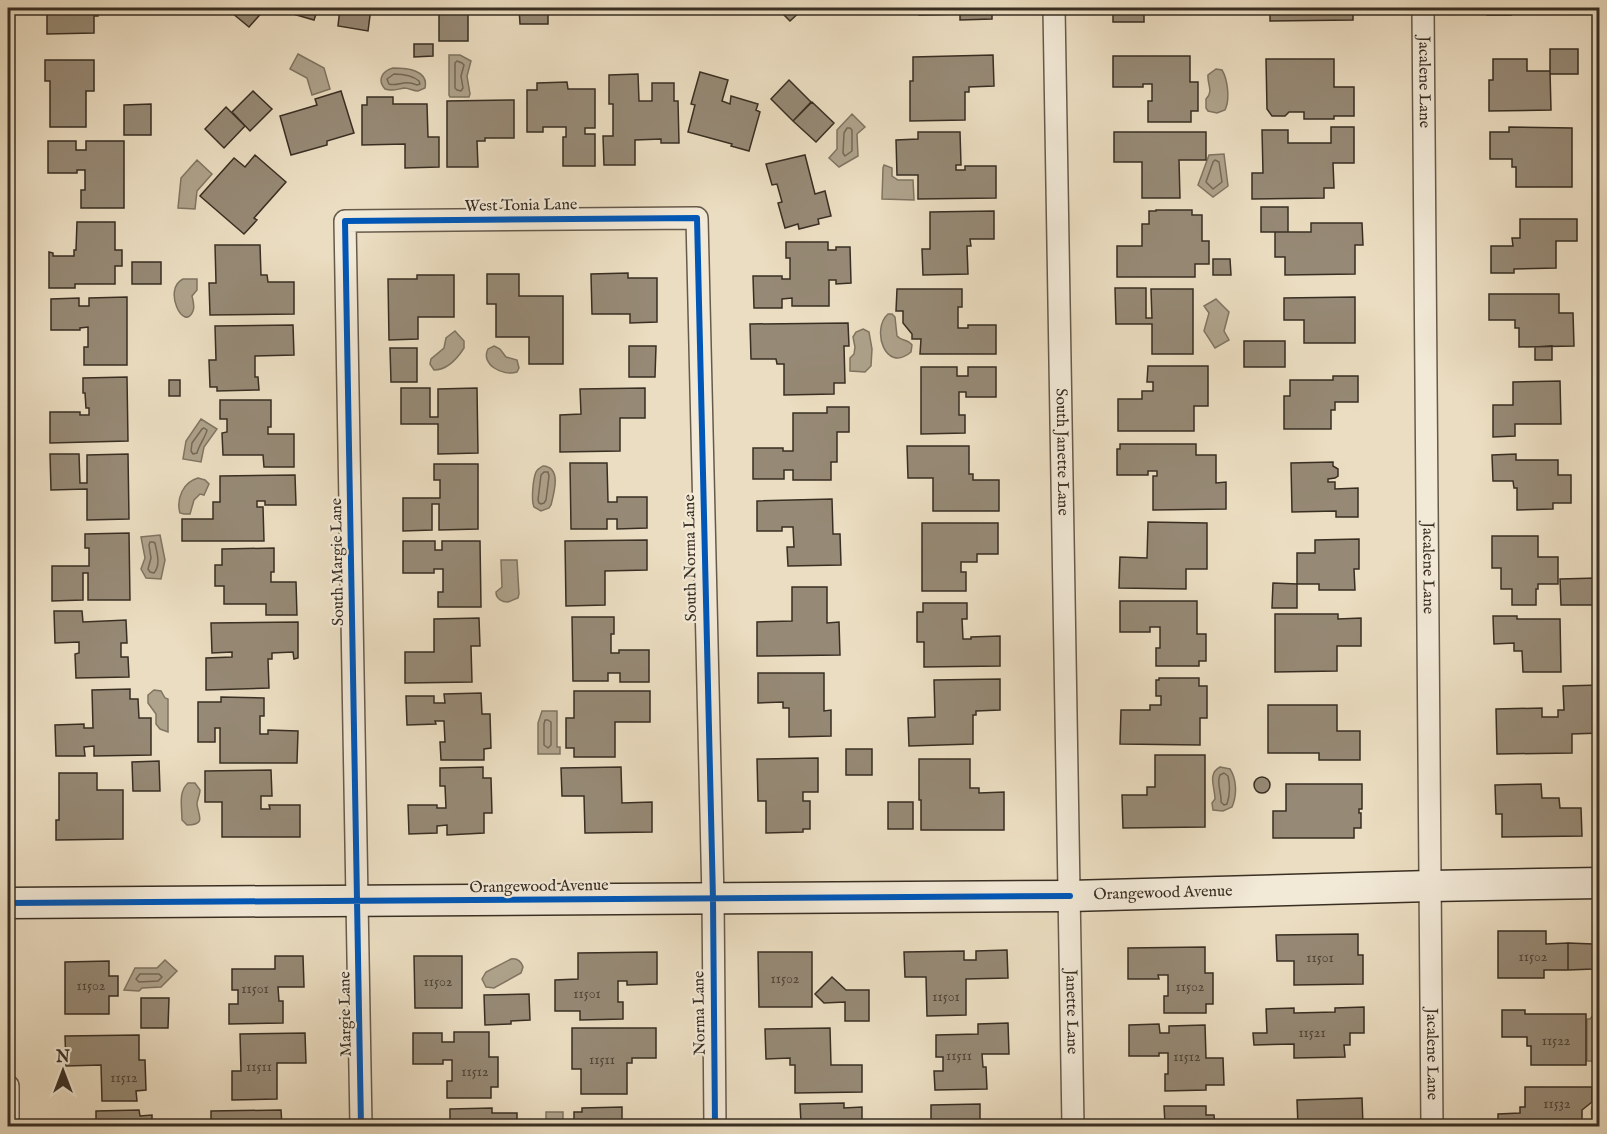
<svg xmlns="http://www.w3.org/2000/svg" width="1607" height="1134" font-family="'IM FELL English',serif">
  <rect width="100%" height="100%" fill="#ebddc1"/>
  <filter id="stains"><feTurbulence type="fractalNoise" baseFrequency=".00333" numOctaves="4"/><feColorMatrix values="0 0 0 0 .2 0 0 0 0 .09 0 0 0 0 .02 0 0 0 .5 -.17"/></filter>
  <radialGradient id="worn" r=".72"><stop offset=".6" stop-color="#630" stop-opacity="0"/><stop offset="1" stop-color="#630" stop-opacity=".3"/></radialGradient>
  <path fill="#aea28b" stroke="#7f7461" stroke-width="1.5" d="M298,54L324,68L330,89L312,95L307,78L290,69Z
    M449,55H460L471,61L467,76L470,94L469,97H450L449,95Z
    M393,68C407,68 429,70 425,88L418,91C413,91 409,88 404,88C397,89 393,92 385,89C377,80 382,71 393,68Z
    M1216,69L1222,70C1228,80 1230,100 1225,110L1217,113L1208,111L1206,108V99C1214,91 1207,84 1208,75Z
    M852,114L865,127L857,134L858,156L839,167L829,158L837,149V130Z
    M1224,154L1228,186L1213,197L1198,185L1209,155Z
    M197,160L212,174L197,191L195,209L178,208L181,178Z
    M884,165L892,168V176L898,180H913L914,200L882,199L883,168Z
    M183,279H197V290L192,296C193,300 195,307 193,311C184,333 162,289 183,279Z
    M1216,299L1229,312L1224,331L1229,340L1215,348L1204,331L1209,313L1204,306Z
    M888,314H892L895,317L897,336C901,341 908,339 912,345L911,352C885,374 871,329 888,314Z
    M863,329L869,332L872,349L871,366L865,372L850,371V358L854,354L855,347L853,337L856,332Z
    M455,331L464,341V348C457,359 447,370 434,370L430,364L431,359L444,348L446,338Z
    M494,346L500,349L506,357L517,360L519,368L517,372C503,377 480,364 488,349Z
    M201,419L217,429L204,447L201,462L183,459L186,441Z
    M543,466C562,467 554,493 551,505L549,508L541,511L534,507C531,500 533,479 536,472C538,468 540,468 543,466Z
    M198,478L205,480L209,484L204,495L200,494L194,500L190,514H184L180,513C176,499 183,482 198,478Z
    M160,535L165,560L161,579L146,578L141,569L145,558L141,537Z
    M501,560H517L519,594L518,598L508,602C502,602 496,599 496,592L502,587Z
    M154,690L161,691L165,698L168,699V732L160,729L156,724V714L148,703V695Z
    M542,711H557V747H560V754H538V723Z
    M1220,767L1230,769C1237,780 1237,795 1232,807L1223,811L1213,810L1212,803L1215,799C1215,787 1207,774 1220,767Z
    M188,783H195L200,790C200,795 197,800 197,804C198,815 207,825 187,825L182,820C182,807 178,792 188,783Z
    M511,959C517,958 521,961 523,967L521,973L494,988L486,987L482,979L486,972Z
    M165,960L177,971L161,987L142,988L139,991L124,990L135,968H157Z
    M1595,1013H1599L1600,1065H1598L1591,1061H1587V1019H1590Z
    M1599,1103V1126H1590C1594,1120 1590,1114 1592,1107Z
    M546,1112H563V1124L564,1126H546Z"/>
  <g fill="none" stroke-linecap="round" stroke-linejoin="round">
    <path stroke="#746857" stroke-width="1.5" d="M457,61L462,63L464,65L461,76L463,88L461,91L457,90L455,88V63Z
      M394,74C403,74 412,75 419,81L420,84L417,85C403,79 399,87 389,84L387,79Z
      M847,128H850L852,130V151L845,156L843,153L844,133Z
      M1215,160L1219,162L1222,182L1213,189L1206,182L1213,162Z
      M204,428L207,430C206,436 199,445 197,453L193,454L191,451L192,443L202,429Z
      M544,472H548L549,476L546,500L544,503L541,504L539,503L538,500L541,475Z
      M150,542H153L155,543C157,553 161,565 154,573L150,572L148,569L151,558L149,545Z
      M545,720H548L551,722V745L548,748L544,745V724Z
      M1224,773L1228,776C1230,785 1230,795 1227,804L1224,805L1221,802C1222,793 1216,783 1220,775Z
      M140,974H159L162,977L158,981L139,982L136,979Z"/>
  </g>
  <path fill="#968975" stroke="#392f23" stroke-width="1.5" d="M47,8H98V16H94V33L47,34Z
    M226,8H266L249,27Z
    M295,8H318L314,20L293,14Z
    M340,8H371L368,31L338,26Z
    M404,8H434V14H404Z
    M439,8H468V41H439Z
    M519,8H548V24H520Z
    M777,8H804L790,21Z
    M919,8H992V19L960,20V14L919,15Z
    M1113,8H1209V10H1144V22H1113Z
    M1270,8H1353V20L1270,21Z
    M1487,8H1511V15H1487Z
    M414,44H433V56L414,57Z
    M1550,49H1578V74H1550Z
    M993,55L994,86L969,87V92H965V120L910,121V81H913V57Z
    M1113,56H1190V82H1198V111H1191V122H1148V101H1152V84H1143V87H1113Z
    M1266,59H1334V87H1354V116H1334V119H1304V112H1289L1285,116H1272L1267,109Z
    M1493,59H1527V71H1550L1551,110L1489,111V80H1493Z
    M45,60H94V91H86V127H50V81H45Z
    M700,72L728,80L722,101L730,104L731,96L758,104L756,110L760,112L749,151L731,146L732,144L688,132L695,105L691,104Z
    M638,74L639,101H652V83H674V101H678L679,143H661V139L635,140V165H604L603,136H613V104H609V75Z
    M789,80L811,102L793,121L771,99Z
    M567,82L568,89H595V128H585V134H595V166H563V137H566V127H543V132H527V90H537V83Z
    M253,91L272,109L250,131L232,112Z
    M341,91L354,133L327,141V145L291,155L280,116L317,105L315,99Z
    M367,97H393V104H427L428,137H439V167L405,168V144L362,145V105H367Z
    M514,100V138H485V141H477L478,167H447V101Z
    M812,102L834,123L816,142L793,121Z
    M151,104V135H124V105Z
    M226,107L245,126L224,148L205,129Z
    M1331,127H1354V163H1333L1334,188H1324V198L1252,199V173H1263L1262,130H1288V143H1331Z
    M1509,127L1572,128V187H1516V167H1512V159H1490V132H1509Z
    M918,132H960L961,165H956V170H965V166H996V198L918,199V175H897L896,140L918,139Z
    M1114,132H1206V160H1179L1180,198H1142V162H1114Z
    M48,141H76V150H86V141H124V208H81V190H85V170H77V173H48Z
    M255,155L286,182L254,218L257,220L244,234L200,196L234,158L245,167Z
    M805,155L815,194L825,191L831,216L818,219L819,224L799,229L798,224L785,228L778,203L782,202L777,184L772,185L766,164Z
    M1261,207H1288V232H1261Z
    M1156,210H1192V215H1202V241H1209V264H1195V277H1117V246H1142V224H1149V211H1156Z
    M994,211V239H970L971,246H967L968,274L923,275L922,249H930V212Z
    M1520,219H1577V241H1556V268L1514,269V273H1491V246H1513L1512,238H1520Z
    M77,222H115V250H122V266H115V284H75V288H49V252L53,253V256H74V250H76Z
    M1311,223H1362L1363,245H1355V274L1285,275V257H1275V232H1311Z
    M786,242H828V250H836V247H850L851,283L836,284V280H829V306H792V298L782,299V308H754L753,276H782V279H790V258H786Z
    M215,245H260L261,275H267L268,282H294V314L210,315L209,283H216Z
    M1213,259H1230L1231,275H1213Z
    M132,262H161V284H132Z
    M628,273V278H657V322L630,323V314H592L591,274Z
    M487,274H519V296H563V364H529V337H496V304H487Z
    M417,275H454V317H418V339L389,340L388,279H417Z
    M1115,288H1146V318H1152L1151,289H1193V354H1152V324H1116Z
    M897,289H962V307H958V328H968V325H996V354H920L921,339H912V334L903,323V311H896Z
    M1489,294H1559V313H1573L1574,346L1519,347V328H1515V320H1489Z
    M127,297V365H84V347H88V327L80,328V330H51V299L79,298V306H89V298Z
    M1355,297V343H1304V320H1284V298Z
    M848,323L849,346H844L845,383H834V394L784,395V364H777L776,359H751L750,324Z
    M293,325L294,355L255,356V377H258L259,390L217,391V387H210L209,360H216L215,326Z
    M1244,341H1285V367H1244Z
    M629,346H656L655,377H629Z
    M1552,346V360H1535V347Z
    M390,348H417V382H391Z
    M1148,366H1208V406H1194V431H1118V399H1142V391H1153V382H1147Z
    M921,367H957V376H968V367H996V397H966V392H959V415H965V433L921,434Z
    M1333,376H1358V402H1335V410H1331V429H1284V396H1290V380H1333Z
    M127,377L128,441L50,443V412H80V415H89V408H86L85,393H83V378Z
    M169,380H180V396H169Z
    M1560,381L1561,424H1515V436L1493,437V405H1513V382Z
    M401,388H430V417H438V389L477,388L478,453L438,454V424H401Z
    M645,388V418H620V451L560,452V415L581,414L580,389Z
    M220,400H271V427H268V434H294V467H264L263,455H223L222,433L227,432V419H220Z
    M827,407H849V432H837V462H831V480H793V470H784V479H753V448H783V451H793V413H827Z
    M1120,444H1196V455H1216V483L1226,482V509L1153,510V476H1157V471H1148V475H1117V449H1120Z
    M907,446H969V474H973V480H999V511H933V478H908Z
    M50,454H79L80,483H87V455L128,454L129,519L87,520V489L51,490Z
    M1516,454V460H1558V475H1571V503H1553V509L1517,510V488H1514L1513,481H1493L1492,455Z
    M1333,462V466L1338,469V476L1335,478L1328,479V482H1335V489L1358,488V517H1336V511L1292,512L1291,463Z
    M570,463H607L608,502H617V497H647V528L617,529V519H607V529H571Z
    M434,464H478V529L439,530V504H432V530L403,531V498H440V480H434Z
    M295,475L296,505H265V501H257V507H263L264,541H182V519H213V502H220V476Z
    M832,499L833,534H840L841,565L788,566L787,547H794L793,527H782V531H757V501Z
    M1148,522L1207,523V569H1186V589L1119,588L1120,557L1147,558Z
    M922,523H998V554H977V562H961V572H966V591H922Z
    M129,533L130,600H88V573H83V600L52,601V566H89V548H85V534Z
    M1492,536H1538V557H1558V584H1538V589H1536V605H1512V589H1501V568H1492Z
    M1359,539V569H1354L1355,590H1319V584H1297V553H1315V540Z
    M647,540V570L605,571V605L566,606L565,541Z
    M403,541H435V550H442V541H480L481,607H438V592H443V569H434V573H403Z
    M274,548V572H271V582H296L297,615H266V604H224V586H215V565H222V549Z
    M1596,578V605H1561L1560,579Z
    M1273,583L1297,584V608H1272Z
    M792,587H827V623L839,622L840,655L757,656V622L792,621Z
    M1120,601H1197V634H1206V661H1199V666H1156V648H1160V627H1150V632H1120Z
    M923,603H967V619H962L963,639H971V637L1000,636V666L924,667V642H917V612H923Z
    M54,611H82L83,622L126,620L127,643H121V657H128L129,677L76,678L75,654L79,653V642L55,643Z
    M1275,614H1338V619L1361,618V646H1337V671L1275,672Z
    M1493,616H1517V619H1560L1561,672H1523L1522,651H1514V643L1494,644Z
    M572,617H614V634H611V653H619V650H649V682H620V673H608V681H573Z
    M479,618L480,646H471L472,682L405,683V652H434V619Z
    M298,622V658L294,659L293,652L272,653V659H268L269,688L206,690V658L232,657V652L212,653L211,623Z
    M758,673H824V711L831,710V736L789,737V708H783V702L758,703Z
    M1159,678H1199V686H1207V718H1200V745L1120,744L1121,710H1150V705H1161V696H1156V680H1159Z
    M1000,679V710L976,711V715H973V744L909,746L908,718L935,717L934,680Z
    M1600,685V733L1572,734V753L1497,754L1496,709L1542,708V717H1558V710H1564L1563,686Z
    M130,689V699H138L139,718H151V755L94,756V746L84,747L85,756H56L55,725L84,724V728H93L92,690Z
    M574,691H650V722H615V757H574V748H566V718H574Z
    M481,693L482,714H490L491,748L484,749V760H441L440,742H445L444,721H435L436,724L407,725L406,696H434V703H445L444,694Z
    M221,697L264,698V716H260V734H268V730L298,731L297,763H220V728H215V742H198V702H221Z
    M1268,705H1337V731H1360V760H1319V753H1268Z
    M846,749H872V775H846Z
    M1155,755H1205V827L1123,828L1122,795H1147V787H1155Z
    M818,758V792H803V801H810V829H803V832L766,833V801H758L757,759Z
    M919,759H970V788H979V793L1004,792V830H921V800H919Z
    M159,761L160,791H133L132,762Z
    M483,767V778H491L492,813H484V833L447,835V825L437,826V833L409,834L408,805H437V808H446L445,786H440V768Z
    M621,767L622,803L652,802V832L585,833L584,796H562L561,768Z
    M271,770L272,796H261V809H270L269,805H300V837H222V802H205V771Z
    M59,773H97V790H123V839L56,840V820H59Z
    M1254 785a8 8 0 1 1 16 0a8 8 0 1 1-16 0Z
    M1286,784H1362V809H1359V813H1361V828H1354V838H1273V811H1286Z
    M1541,784L1542,798H1559L1560,808H1581L1582,836L1502,837V814H1496L1495,785Z
    M888,802H913V829H888Z
    M1498,931H1546V944L1568,943V970H1544V978H1498Z
    M1358,934V955H1363V984L1294,985V961H1277L1276,935Z
    M1568,943L1593,944V969L1568,970Z
    M1205,947V973H1213V1004H1206V1013H1164V996H1168V975H1158L1159,979H1128V948Z
    M1007,950L1008,978L966,979V1015L927,1016L926,977H905L904,952L964,951V960H976V951Z
    M657,952V984L627,985V981H618V1002H623V1019L580,1020V1011H555V980L578,979V953Z
    M758,952H812V1007H759Z
    M275,956H303L304,987H278L279,1001H283V1023L229,1024V1004H238V990H232V969H275Z
    M414,956H462V1008H415Z
    M109,961V976H118V996H109V1014H65V962Z
    M832,977L846,990H869V1021H845V1002L824,1003L815,994Z
    M529,994L530,1020L511,1021V1024L485,1025L484,995Z
    M141,998H169L168,1028H141Z
    M1364,1007V1033H1350V1045H1344L1345,1057L1294,1058V1044L1254,1045L1253,1033H1267L1266,1009L1294,1008V1013L1335,1012V1008Z
    M1502,1010H1525V1014H1586V1065H1531V1046H1527V1037H1502Z
    M1008,1023L1009,1054H982L983,1067H986L987,1089L935,1090L934,1071H943V1057H936V1035L978,1034V1024Z
    M1159,1024L1160,1033H1169V1026L1205,1025L1206,1058H1223L1224,1085H1206V1090L1165,1091V1074H1168V1053H1159V1056H1129V1025Z
    M572,1028H656V1058H632V1063H627V1094H581V1069H572Z
    M830,1028L831,1065H862V1092L795,1093V1065H790V1058L766,1059L765,1029Z
    M454,1032H489V1057H498V1087H491V1098H447V1081H452V1060H443V1064H413V1033H442V1042H454Z
    M305,1033L306,1063H277V1099L232,1100V1071H241L240,1034Z
    M139,1035V1060H145L146,1090L136,1091L137,1101H102L101,1065L66,1066L65,1036Z
    M1525,1087H1592V1102L1582,1110V1121H1565V1126H1498V1114L1520,1113V1107H1525Z
    M1362,1098L1363,1126H1298L1297,1100Z
    M844,1103V1108L862,1107V1126H804V1123H801L800,1104Z
    M980,1104V1126H931V1105Z
    M1164,1106H1206V1115H1214L1215,1126H1169V1123H1165Z
    M622,1107V1126H574V1112H582V1108Z
    M492,1108V1113H517V1126H450V1109Z
    M139,1110L140,1116L152,1115V1126H96V1111Z
    M281,1110L282,1126H211V1111Z"/>
  <g fill="none" stroke-linecap="round" stroke-linejoin="round">
    <g stroke="#665a4a" stroke-width="24">
      <g id="minor">
        <path id="s1" d="M1054,8L1073,1126"/>
        <path id="s2" d="M1423,8L1432,1126"/>
        <path d="M8,1086V1126"/>
        <path d="M361,1126L345,221L697,218L713,899L715,1126"/>
      </g>
    </g>
    <g stroke="#392f23" stroke-width="33">
      <g id="secondary">
        <path id="s3" d="M8,903L1070,896L1430,886L1600,883"/>
      </g>
    </g>
    <use href="#minor" stroke="#f2e9d7" stroke-width="21"/>
    <use href="#secondary" stroke="#f2e9d7" stroke-width="30"/>
    <g stroke="#f2e9d7" stroke-width="10">
      <path id="cycleway" d="M8,903L1070,896
        M361,1126L345,221L697,218L713,899L715,1126"/>
    </g>
    <use href="#cycleway" stroke="#0057b8" stroke-width="6"/>
  </g>
  <g text-anchor="middle" dominant-baseline="central" stroke-width="4.5" stroke-linejoin="round" paint-order="stroke">
    <g font-size="14" fill="#504638">
      <text x="1533" y="957">11502</text>
      <text x="1320" y="958">11501</text>
      <text x="785" y="979">11502</text>
      <text x="438" y="982">11502</text>
      <text x="91" y="986">11502</text>
      <text x="1190" y="987">11502</text>
      <text x="255" y="989">11501</text>
      <text x="587" y="994">11501</text>
      <text x="946" y="997">11501</text>
      <text x="1312" y="1033">11521</text>
      <text x="1556" y="1041">11522</text>
      <text x="959" y="1056">11511</text>
      <text x="1187" y="1057">11512</text>
      <text x="602" y="1060">11511</text>
      <text x="259" y="1067">11511</text>
      <text x="475" y="1072">11512</text>
      <text x="124" y="1078">11512</text>
      <text x="1557" y="1104">11532</text>
    </g>
    <g font-size="16" fill="#392f23" stroke="#f2e9d7">
      <text stroke="none"><textPath href="#s2" startOffset="74">Jacalene Lane</textPath></text>
      <text transform="translate(521 206) rotate(-1)">West Tonia Lane</text>
      <text stroke="none"><textPath href="#s1" startOffset="444">South Janette Lane</textPath></text>
      <text transform="translate(691 558) rotate(-91)">South Norma Lane</text>
      <text transform="translate(338 562) rotate(-91)">South Margie Lane</text>
      <text stroke="none"><textPath href="#s2" startOffset="560">Jacalene Lane</textPath></text>
      <text transform="translate(539 887) rotate(-1)">Orangewood Avenue</text>
      <text stroke="none"><textPath href="#s3" startOffset="1155">Orangewood Avenue</textPath></text>
      <text stroke="none"><textPath href="#s1" startOffset="1004">Janette Lane</textPath></text>
      <text transform="translate(700 1013) rotate(-91)">Norma Lane</text>
      <text transform="translate(346 1014) rotate(-91)">Margie Lane</text>
      <text stroke="none"><textPath href="#s2" startOffset="1046">Jacalene Lane</textPath></text>
    </g>
  </g>
  <rect width="1607" height="1134" fill="none" stroke="#ebddc1" stroke-width="30"/>
  <rect x="9" y="9" width="1589" height="1116" fill="none" stroke="#392f23" stroke-width="3"/>
  <rect x="15" y="15" width="1577" height="1104" fill="none" stroke="#392f23" stroke-width="1.5"/>
  <g transform="translate(63 1071)" stroke="#f2e9d7" stroke-width="4.5" paint-order="stroke">
  <path d="M0-4.5L10 22L0 15L-10 22Z" fill="#392f23"/>
  <text y="-9" font-size="16" font-weight="bold" text-anchor="middle" fill="#392f23">N</text>
  </g>
  <rect width="100%" height="100%" filter="url(#stains)"/>
  <rect width="100%" height="100%" fill="url(#worn)"/>
</svg>
